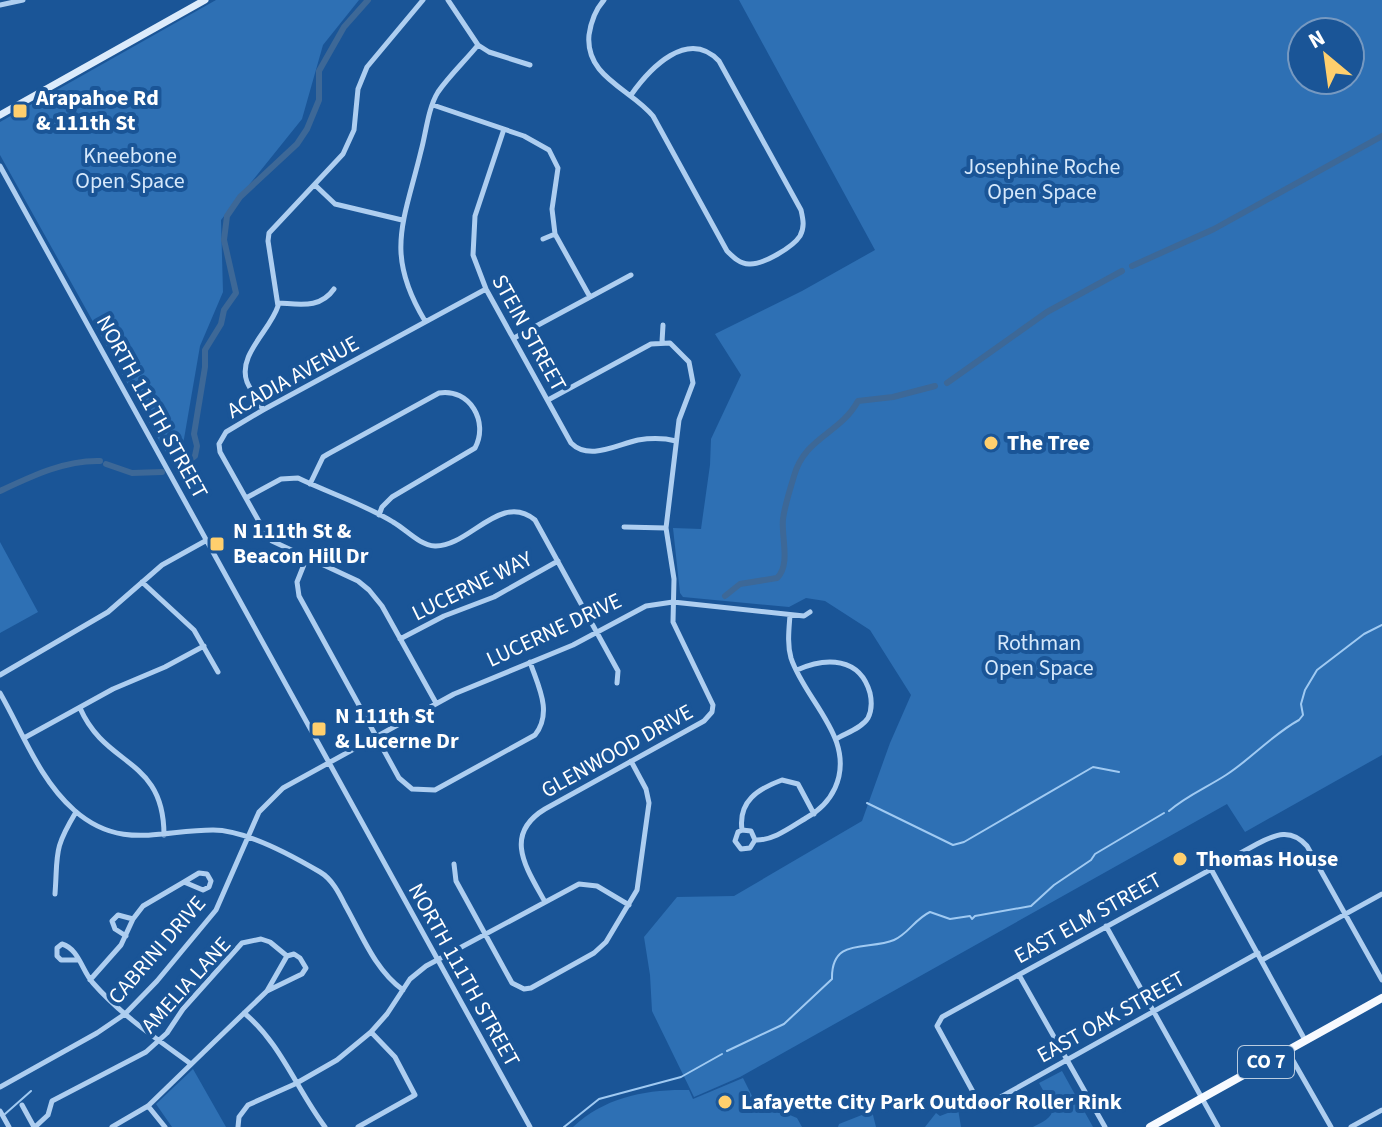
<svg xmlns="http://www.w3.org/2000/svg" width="1382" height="1127" font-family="'Source Sans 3',sans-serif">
  <rect width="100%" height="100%" fill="#1a5597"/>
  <path fill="#2e70b4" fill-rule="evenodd" d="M216,0H359L323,45L302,119L221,220L223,292L200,346L180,462L168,456L0,155V122Z
    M739,0H1382V755L1245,832L1227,804L740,1077L694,1097L652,1011L650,975L644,937L677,897L734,896L862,821L890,743L911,695L870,630L825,601L806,598L789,607L683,597L680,593L673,528L701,529L710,465L711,439L741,375L715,334L802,291L875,250ZM1302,32H1350V80H1302Z
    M0,542L38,612L0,633Z
    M193,1069L226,1127H172L156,1104Z
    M1062,1071L1093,1127H1033C1042,1122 1052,1119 1053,1108L1039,1083Z
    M743,1078L754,1100L797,1118L802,1127H573C605,1097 646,1089 689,1090L693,1099Z
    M958,1109L961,1127H925L936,1113L940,1116Z
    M872,1111L876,1127H838L839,1124Z"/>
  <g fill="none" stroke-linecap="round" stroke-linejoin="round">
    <path stroke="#a0caf2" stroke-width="2" d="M867,803L953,845L964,842L1093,767L1119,772
      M1169,811C1186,796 1206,788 1226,775C1251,759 1273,734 1299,720L1303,715L1301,704L1305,690L1317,670L1364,634L1382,625
      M727,1051L784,1024L832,979C831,936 869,951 894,940C908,934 915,919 930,912L950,919L970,916L972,919L975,916L1031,906L1054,885L1091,860L1095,854L1164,813
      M5,1114L31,1091
      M564,1127L599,1099L681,1077L722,1054"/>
    <path stroke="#3d6897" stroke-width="6" d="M1132,266L1214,229L1382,136
      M947,383L1047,312L1122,271
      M106,464L132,473L162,472
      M185,464L195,456L197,446L194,434L205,367V350L221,324L224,310L236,293L224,240L227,216L240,197L297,144L307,129L319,100V71L344,27L368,0
      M0,491C32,476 65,460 100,461
      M725,596L740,584L777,578C791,565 781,536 783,519C785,504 790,490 794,476C805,437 840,434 858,401L893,397L935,386"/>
    <path stroke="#aecef0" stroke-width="5" d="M448,0L478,45L489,52L530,65
      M604,0C595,10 591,21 589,35C585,77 631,89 653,116L727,251C733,257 740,264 749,264C763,265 793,247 800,236C805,227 803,219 801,210L719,61C688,28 650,68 631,95
      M0,5L23,0
      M433,105L524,136L549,150L558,168L552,209L555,234L590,297
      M504,129L475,216L473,255L486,289L571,443C589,461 616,445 638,440C651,438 664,438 676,441
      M0,166L530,1127
      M315,185L335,204L402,220
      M543,239L555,234
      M278,303C300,304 320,309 334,289
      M425,321C384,253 404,222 421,151C426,133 428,108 438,92C449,76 465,61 478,45
      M514,338L631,275
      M662,342L663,325
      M263,410C258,401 251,391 247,382C237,355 270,331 278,306L268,241L269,233L343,154L354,130L358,89L367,67L423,0
      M310,484L323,457L328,454L439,393C470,388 489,422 475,448L392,497L382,507L379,515
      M246,498L281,479L298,478C329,493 364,504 393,522C407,530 419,545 435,546C469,547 501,491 535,520L618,671L617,683
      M624,527L666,528
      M307,557L297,582L299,596L399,778L412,789L435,790L535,735C553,712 538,686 530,662
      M142,582L194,630L218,672
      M400,639L444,616L494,597L558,561
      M797,670C826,657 860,657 870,693C872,702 872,710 868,718C862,728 846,733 836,739
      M0,675L108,612L162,565L207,540
      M0,693C23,733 39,779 74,810C120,851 161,830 213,830C245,830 293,856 320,872C332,879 339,893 345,905C362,935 375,970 403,990
      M436,703L382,606L369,590L358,581L272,541L266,534L220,452L219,444L226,432L263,410L486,289
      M80,708C106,768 164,757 164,835
      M24,738L113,689L165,667L204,646
      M742,830L751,831L755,840L750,848L741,849L735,841L738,832L742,830C738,801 758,789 782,780L798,784L814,814
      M755,840C773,841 791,827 806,818C819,811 829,801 835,788C857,739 805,701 791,658C787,644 789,629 790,615
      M454,864L456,881L512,983L524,989L531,988L594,953L606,942L637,890L649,803L646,789L631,761
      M1211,869L1305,1040
      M55,894C58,853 53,850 76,812
      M545,902C527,869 502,835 545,809L704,721L712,712L713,705L673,622L674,579L666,528L679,420L693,383L689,362L670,343L651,344L548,400
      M1106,926L1218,1127
      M126,936L115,929L112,921L118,915L133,919
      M1258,953L990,1103L984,1104L978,1101L937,1026L942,1017L1257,844C1276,834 1291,828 1307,846L1382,980
      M78,960H61L57,956V948L62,944C79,949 82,971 93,983C121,1015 157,1039 191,1064
      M1262,960L1382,894
      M1019,975L1105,1127
      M90,980L121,945L133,919L143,906L184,882L203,890L209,887L211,881L207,874L199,873L184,882
      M244,1013C280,1042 297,1090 325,1127
      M1287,1050L1331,1127
      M0,1087L97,1033L125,1014L157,981L216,910L259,812L283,788L454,694L573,645L646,606L673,602L804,616L810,612
      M22,1105L34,1127
      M148,1106L165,1127
      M0,1111L9,1127
      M35,1127L48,1115L52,1101L146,1052L167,1033L183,1009L242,943L261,939L270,942L287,956
      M112,1127L148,1106L212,1044L267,991L287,956L294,954L300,958L306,968L302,974L267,991
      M238,1127L239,1117L248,1105L295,1084L337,1060L371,1032L387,1014L410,979L426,966L579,884L597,886L629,905
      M358,1127L415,1095L395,1057L371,1032
      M1351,1127L1382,1110"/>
    <path stroke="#dcebfb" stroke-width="7" d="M0,115L205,0"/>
    <path stroke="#f7faff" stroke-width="8" d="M1150,1127L1382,998"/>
  </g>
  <g fill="#ffcf6d" stroke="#1a5597" stroke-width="3">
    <rect x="12" y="103" width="16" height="16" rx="4"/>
    <circle cx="991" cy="443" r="8"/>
    <rect x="209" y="536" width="16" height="16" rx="4"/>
    <rect x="311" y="721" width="16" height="16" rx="4"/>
    <circle cx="1180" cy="859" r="8"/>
    <circle cx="725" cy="1102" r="8"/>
  </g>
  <g text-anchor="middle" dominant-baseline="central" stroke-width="8" stroke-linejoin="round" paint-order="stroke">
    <rect fill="#1a5597" stroke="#bacce0" stroke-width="2" x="1238" y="1046" width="56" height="32" rx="6"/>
    <g font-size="20" font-weight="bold" fill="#fff">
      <text x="1266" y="1062">CO 7</text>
    </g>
    <g font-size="22" font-weight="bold" fill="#fff" stroke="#1a5597" text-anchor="start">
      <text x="36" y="98">Arapahoe Rd<tspan x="36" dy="25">&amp; 111th St</tspan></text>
      <text x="1007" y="443">The Tree</text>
      <text x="233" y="531">N 111th St &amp;<tspan x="233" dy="25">Beacon Hill Dr</tspan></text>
      <text x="335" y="716">N 111th St<tspan x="335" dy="25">&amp; Lucerne Dr</tspan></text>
      <text x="1196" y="859">Thomas House</text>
      <text x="741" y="1102">Lafayette City Park Outdoor Roller Rink</text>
    </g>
    <g font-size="22" fill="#d5e8fb" stroke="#1a5597">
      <text x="130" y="156">Kneebone<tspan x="130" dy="25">Open Space</tspan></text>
      <text x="1042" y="167">Josephine Roche<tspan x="1042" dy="25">Open Space</tspan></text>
      <text x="1039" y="643">Rothman<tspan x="1039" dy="25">Open Space</tspan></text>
    </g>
    <g font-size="22" fill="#fff" stroke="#1a5597">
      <text transform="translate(529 333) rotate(61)">STEIN STREET</text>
      <text transform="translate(293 377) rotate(-29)">ACADIA AVENUE</text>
      <text transform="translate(152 407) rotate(61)">NORTH 111TH STREET</text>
      <text transform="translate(472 586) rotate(-26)">LUCERNE WAY</text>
      <text transform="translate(554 630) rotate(-25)">LUCERNE DRIVE</text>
      <text transform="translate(617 751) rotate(-29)">GLENWOOD DRIVE</text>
      <text transform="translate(1088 918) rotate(-29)">EAST ELM STREET</text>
      <text transform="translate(157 950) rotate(-49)">CABRINI DRIVE</text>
      <text transform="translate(464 975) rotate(61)">NORTH 111TH STREET</text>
      <text transform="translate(186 985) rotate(-48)">AMELIA LANE</text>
      <text transform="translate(1111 1017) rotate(-29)">EAST OAK STREET</text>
    </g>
  </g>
  <g transform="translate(1326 56) rotate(331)"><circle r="38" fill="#1a5597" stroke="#7699c1" stroke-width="2"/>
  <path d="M0-6L14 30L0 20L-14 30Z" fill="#ffcf6d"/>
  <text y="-12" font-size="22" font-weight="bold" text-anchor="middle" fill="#ffffff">N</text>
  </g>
</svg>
